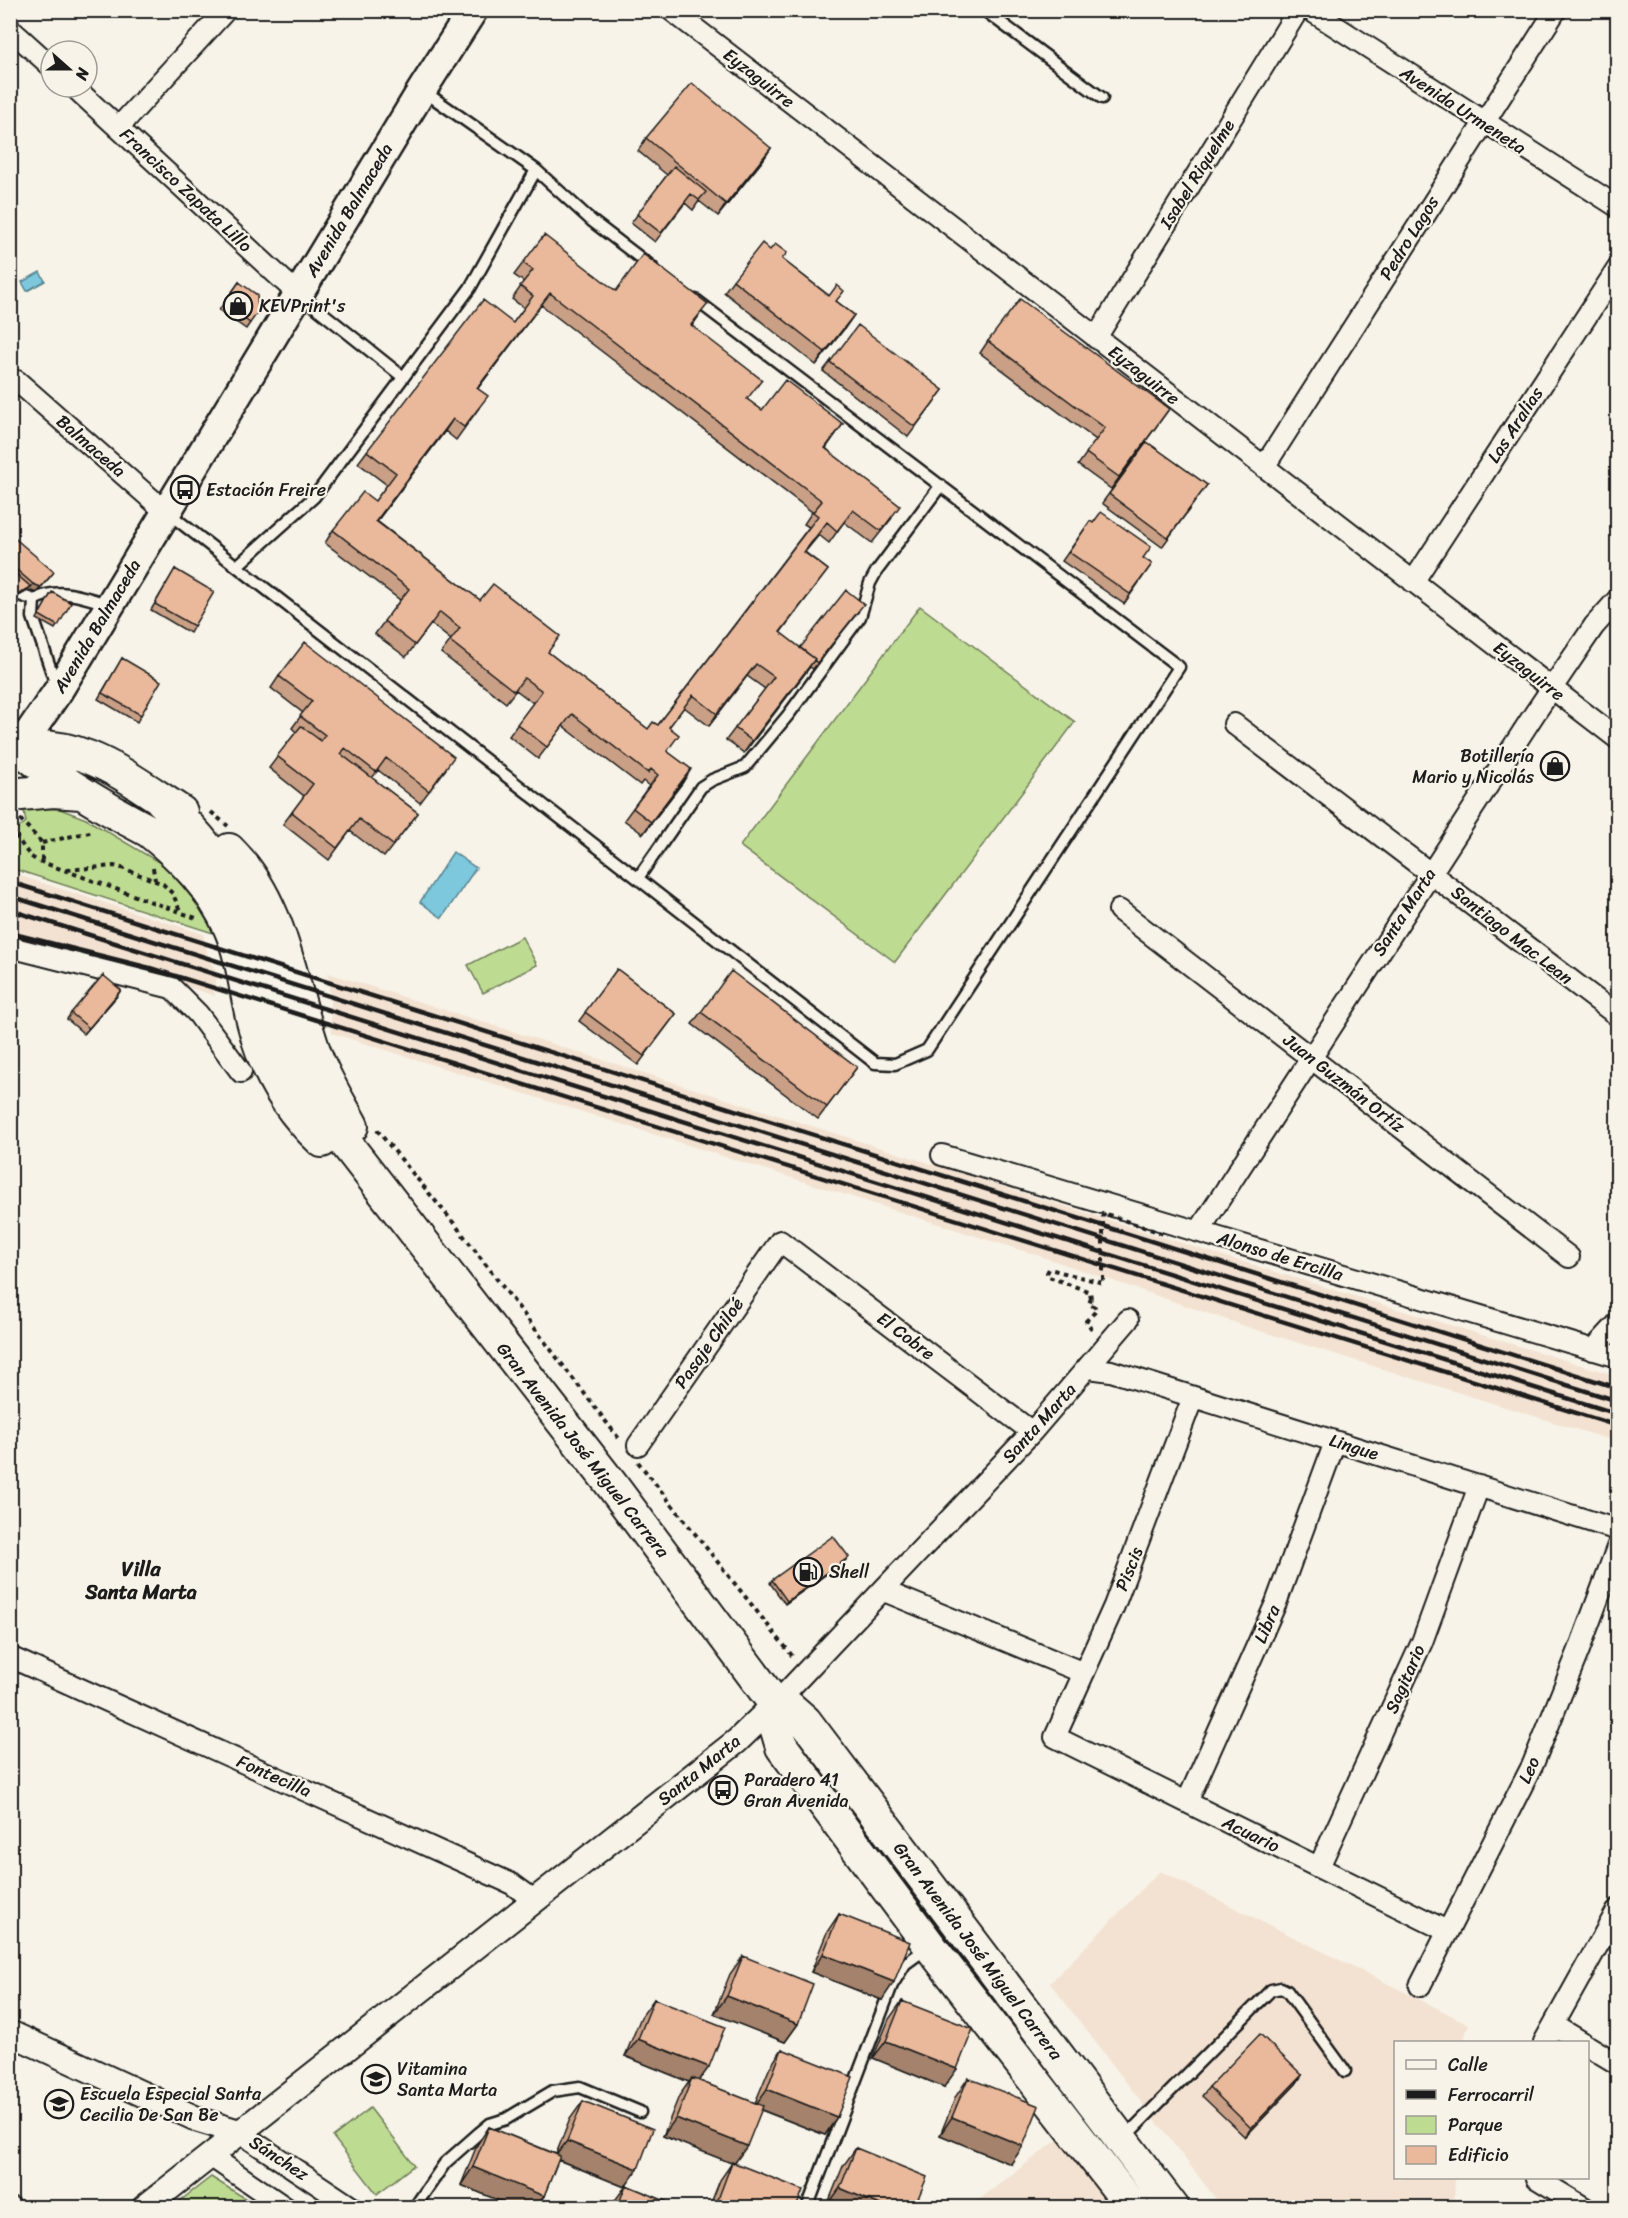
<svg xmlns="http://www.w3.org/2000/svg" width="1628" height="2218" font-family="Sriracha,sans-serif">
  <rect width="100%" height="100%" fill="#f7f3e8"/>
  <filter id="ink" filterUnits="userSpaceOnUse"><feTurbulence type="fractalNoise" baseFrequency=".0167" numOctaves="2"/><feDisplacementMap in="SourceGraphic" scale="12" xChannelSelector="R" yChannelSelector="G"/><feConvolveMatrix kernelMatrix="1 2 1 2 8 2 1 2 1" color-interpolation-filters="sRGB"/></filter>
  <g filter="url(#ink)">
    <path fill="#f3e2d1" d="M11,873L203,934L209,959L218,975L214,988L215,996L176,983L11,940Z
      M328,973L1210,1252L1617,1376V1442L1254,1329L1046,1258L332,1033Z
      M1160,1871L1469,2024L1463,2042H1396V2178H1455L1454,2207H1222L1050,1983Z
      M1061,2137L1115,2208H968Z"/>
    <path fill="#bedb92" stroke="#6d7c57" stroke-width="1.5" d="M920,606L1075,722L895,962L740,846Z
      M29,808L60,809L86,819L167,867L185,882L219,935L11,868V834L26,822L24,811Z
      M522,937L537,965L483,993L468,965Z
      M370,2108L414,2165L377,2194L333,2137Z
      M211,2177L259,2207H172Z"/>
    <path fill="#7dc8dd" stroke="#568390" stroke-width="1.5" d="M40,272L45,281L27,291L22,282Z
      M453,852L476,868L442,918L420,902Z"/>
    <g fill="none" stroke-linecap="round" stroke-linejoin="round">
      <g stroke="#1c1c1c" stroke-width="15">
        <path id="service" d="M984,10L1102,98
          M422,90L536,170L592,221L652,267
          M299,294L403,377
          M167,512L875,1063L895,1064L927,1050L1179,667L696,300
          M237,566L314,497L470,288L536,170
          M20,595L34,600C59,586 82,597 108,604
          M34,600L33,617L56,685
          M638,878L701,787L712,780L745,767L789,714L860,617L870,583L876,572L941,485
          M1124,2138L1271,1990L1281,1988L1287,1991L1345,2071
          M414,2208L445,2163L479,2133L490,2124L506,2119L553,2091L580,2087L640,2112
          M807,2208L892,1985L905,1964L927,1948"/>
      </g>
      <g stroke="#1c1c1c" stroke-width="24">
        <path id="minor" d="M671,10L1618,739
          M1310,10L1618,207
          M10,29L51,66
          M74,87L298,294
          M118,128L226,10
          M1096,338L1298,10
          M17,381L166,512
          M1264,467L1556,10
          M1413,582L1618,268
          M1234,724L1618,1016
          M1119,910L1569,1257
          M10,947L172,988L198,1014L241,1072
          M942,1155L1618,1357
          M1199,1231L1535,713L1594,626L1618,599
          M1593,1350L1618,1323
          M1089,1368L1111,1371L1618,1530
          M1193,1397L1114,1606L1055,1737L1447,1931
          M638,1445L780,1241L1032,1432
          M884,1591L1084,1673
          M10,1657L512,1884L534,1900
          M775,1704L1032,1432L1128,1320
          M1187,1802L1276,1603L1335,1442
          M1319,1867L1422,1642L1479,1486
          M1420,1986L1533,1764L1579,1650L1618,1545
          M1554,2025L1582,2042
          M1544,2042L1618,1909
          M1588,2046L1618,2064
          M239,2132L353,2208
          M209,2155L286,2208
          M1536,2178L1585,2208
          M10,2207L12,2208"/>
      </g>
      <g stroke="#1c1c1c" stroke-width="28">
        <path id="tertiary" d="M10,2033L199,2120L239,2132
          M144,2208L737,1741L775,1704"/>
      </g>
      <g stroke="#1c1c1c" stroke-width="33">
        <path id="secondary" d="M10,739L19,748L58,691L422,90L473,10"/>
      </g>
      <g stroke="#1c1c1c" stroke-width="36">
        <path id="primary" d="M19,748C65,786 116,814 168,841
          M10,751C75,733 129,779 181,812
          M10,795L53,791L81,793
          M162,801C198,833 225,866 244,911C273,977 275,1041 316,1105L611,1484L775,1704L777,1730L782,1747L930,1946L1133,2208
          M149,831C183,858 212,888 230,928C243,958 245,989 253,1021C264,1068 286,1108 322,1141
          M229,850C282,902 290,981 313,1048C322,1075 338,1100 352,1126
          M775,1704L789,1707L805,1721L1173,2208"/>
      </g>
      <path stroke="#1c1c1c" stroke-width="4" stroke-dasharray="4.5 4.5" stroke-linecap="butt" d="M211,812L228,826
        M20,819L42,843V862
        M10,828L30,856L36,860L196,918
        M42,843L94,831
        M153,868L155,880
        M67,870L114,866L125,869L163,884L173,894L180,911
        M377,1130L457,1227L620,1440
        M1091,1298L1089,1304L1095,1307V1312L1086,1321L1094,1332
        M638,1462L794,1658"/>
      <use href="#service" stroke="#f7f3e8" stroke-width="10"/>
      <use href="#minor" stroke="#f7f3e8" stroke-width="20"/>
      <use href="#tertiary" stroke="#f7f3e8" stroke-width="24"/>
      <use href="#secondary" stroke="#f7f3e8" stroke-width="28"/>
      <use href="#primary" stroke="#f7f3e8" stroke-width="32"/>
      <path stroke="#1c1c1c" stroke-width="4.5" d="M10,882L1618,1388
        M10,896L1618,1401
        M10,910L1618,1414
        M10,933L150,968L1618,1426"/>
      <path stroke="#1c1c1c" stroke-width="4" stroke-dasharray="4.5 4.5" stroke-linecap="butt" d="M1091,1298L1090,1292L1049,1277L1047,1273L1049,1269L1053,1270L1103,1283V1213L1167,1235"/>
    </g>
    <path fill="#c99f85" stroke="#1c1c1c" stroke-width="1.5" fill-rule="evenodd" d="M646,138L771,148L763,160L718,216L699,201L693,210L685,203L655,242L631,223L667,175L638,151Z
      M782,259L854,315L816,365L724,292L733,280Z
      M523,263L699,316L692,326L748,400L762,410L843,424L826,448L892,518L872,543L844,522L829,543L819,535L805,552L828,570L780,633L800,648L859,611L813,669L810,667L744,753L726,740L765,689L747,676L709,726L684,707L669,727L668,751L683,782L643,834L624,820L649,786L643,781L640,785L563,726L538,759L509,736L533,703L516,690L506,703L441,653L451,640L431,624L406,657L375,634L400,600L325,543L333,530L375,501L387,485L358,463L367,451L513,323L524,308L512,299L524,282L514,275ZM541,305L812,512L804,524L809,527L658,725L648,729L377,521L445,431L456,440L479,408L478,388Z
      M239,282L250,323L246,329L219,310Z
      M988,341L1169,409L1111,489L1078,465L1096,440L980,353Z
      M830,362L943,390L908,437L823,371Z
      M1147,442L1207,485L1162,547L1102,503Z
      M1090,521L1152,564L1124,604L1062,561Z
      M10,536L49,578L36,593L29,590L10,601Z
      M175,569L194,626L190,633L151,610Z
      M50,595L71,603L55,629L37,619Z
      M122,658L141,715L137,722L98,699Z
      M279,676L446,769L420,803L378,770L372,778L418,813L384,857L350,831L329,860L283,824L304,796L269,768L296,732L292,728L303,713L271,688Z
      M617,969L676,1014L638,1065L579,1021Z
      M117,996L84,1034L67,1019L71,1013Z
      M701,1012L857,1067L818,1119L692,1024Z
      M846,1560L785,1604L770,1583L772,1580Z
      M839,1914L882,2000L811,1972L827,1932Z
      M743,1956L798,2024L785,2042L714,2014L730,1974Z
      M654,1999L699,2081L755,2103L770,2067L782,2049L837,2117L825,2135L761,2110L735,2163L796,2208H709L720,2180L732,2163L663,2136L679,2096L689,2082L625,2056L641,2017Z
      M902,2001L944,2087L873,2058L889,2019Z
      M1302,2075L1296,2084L1245,2137L1202,2096L1209,2087Z
      M968,2078L1011,2164L940,2135L956,2096Z
      M583,2101L638,2169L626,2185L682,2208H612L613,2203L625,2187L558,2160L544,2196L536,2208H517L461,2185L477,2145L489,2127L556,2154L570,2119Z
      M856,2148L914,2208H831L827,2206L843,2166Z"/>
    <path fill="#a4826c" stroke="#1c1c1c" stroke-width="1.5" d="M771,148L763,160L718,216L726,204Z
      M550,293L541,305L469,400L477,388Z
      M854,315L845,328L816,365L825,352Z
      M453,419L445,431L368,533L376,521Z
      M54,572L36,593L29,590L10,601V599L31,587L33,584Z
      M815,659L806,671L744,753L752,741Z
      M756,664L747,676L709,726L717,714Z
      M691,769L683,782L643,834L651,822Z
      M121,990L117,996L84,1034L89,1028Z
      M849,1557L846,1560L785,1604L787,1601Z
      M823,1954L894,1982L882,2000L811,1972Z
      M727,1996L798,2024L785,2042L714,2014Z
      M638,2039L709,2067L696,2085L692,2078L689,2082L625,2056Z
      M886,2041L957,2069L944,2087L873,2058Z
      M1302,2075L1296,2084L1245,2137L1251,2128Z
      M767,2089L837,2117L825,2135L754,2107Z
      M952,2117L1023,2146L1011,2164L940,2135Z
      M676,2118L747,2146L734,2164L663,2136Z
      M567,2141L638,2169L625,2187L554,2158Z
      M473,2167L544,2196L536,2208H517L461,2185Z
      M840,2188L888,2208H831L827,2206Z
      M717,2202L730,2208H713Z"/>
    <path fill="#eab99b" stroke="#1c1c1c" stroke-width="1.5" fill-rule="evenodd" d="M692,83L771,148L726,204L646,138Z
      M674,166L706,192L699,200L691,194L661,233L637,214Z
      M544,235L616,291L643,254L708,304L691,325L762,380L747,399L762,410L785,380L843,424L825,448L900,506L881,531L853,510L837,531L827,522L804,552L828,570L780,632L815,659L752,741L735,728L774,677L756,664L717,714L693,695L669,727L679,735L667,751L691,769L651,822L633,808L658,775L651,769L648,773L572,714L547,747L517,724L542,691L524,678L514,691L450,641L460,628L440,612L415,645L384,621L409,589L333,530L363,492L375,501L396,473L367,451L483,300L513,323L533,296L520,286L533,270L523,263ZM550,293L822,501L813,512L818,516L658,725L653,722L648,729L548,652L560,636L493,584L480,600L376,521L453,419L464,427L488,396L477,388Z
      M762,243L770,250L775,244L787,253L782,259L829,296L837,285L844,291L836,301L854,315L825,352L733,280Z
      M239,282L257,295L258,312L250,323L224,304Z
      M1020,299L1169,409L1119,477L1086,453L1105,428L988,341Z
      M858,325L943,390L915,427L830,362Z
      M1147,442L1207,485L1168,538L1109,494Z
      M1101,512L1151,547L1143,558L1152,564L1130,594L1069,552L1090,521L1093,523Z
      M11,535L54,572L41,587L33,584L10,564Z
      M10,569L31,587L10,599Z
      M175,569L214,592L194,626L155,604Z
      M846,590L864,604L817,663L814,660L815,659L800,648Z
      M52,592L71,603L58,626L39,615Z
      M305,642L454,757L429,791L386,758L376,772L345,748L341,754L418,813L393,845L359,819L337,848L292,812L313,784L277,756L301,726L321,741L325,735L300,716L312,701L279,676Z
      M122,658L161,681L141,715L102,693Z
      M617,969L676,1014L644,1056L585,1012Z
      M731,971L857,1067L827,1107L701,1012Z
      M103,975L121,990L89,1028L71,1013Z
      M833,1536L849,1557L787,1601L772,1580Z
      M839,1914L910,1942L894,1982L823,1954Z
      M743,1956L813,1984L798,2024L727,1996Z
      M654,1999L725,2027L709,2067L638,2039Z
      M902,2001L973,2029L957,2069L886,2041Z
      M1260,2034L1302,2075L1251,2128L1209,2087Z
      M782,2049L853,2077L837,2117L767,2089Z
      M692,2078L763,2106L747,2146L676,2118Z
      M968,2078L1039,2106L1023,2146L952,2117Z
      M583,2101L653,2129L638,2169L567,2141Z
      M489,2127L560,2156L544,2196L473,2167Z
      M856,2148L927,2177L914,2208H888L840,2188Z
      M732,2162L803,2190L796,2208H730L717,2202Z
      M626,2185L682,2208H617Z"/>
  </g>
  <defs>
    <g id="shop-ring" transform="scale(1.5)"><circle r="9.5" fill="#f7f3e8" stroke="#1c1c1c" stroke-width="1.5"/><path d="M-5-2.5h2.3a2.7 3.5 0 0 1 5.4 0H5L5.5 6h-11ZM-1.5-2.5h3a1.5 2.3 0 0 0-3 0Z" fill="#1c1c1c"/></g>
    <g id="bus-ring" transform="scale(1.5)"><circle r="9.5" fill="#f7f3e8" stroke="#1c1c1c" stroke-width="1.5"/><path d="M-5-6H5V4H4V6H2V4H-2V6H-4V4H-5ZM-3.5-4V0h7V-4ZM-3.5 1.2v1.5H-2V1.2ZM2 1.2v1.5H3.5V1.2Z" fill="#1c1c1c"/></g>
    <g id="fuel-ring" transform="scale(1.5)"><circle r="9.5" fill="#f7f3e8" stroke="#1c1c1c" stroke-width="1.5"/><path d="M-5.5-6h7V0h2V4h1.3V-2.5L3-4.5l.8-.8L6-3V5H2.5V1h-1V6h-7ZM-4.2-4.7v3.2H.2V-4.7Z" fill="#1c1c1c"/></g>
    <g id="school-ring" transform="scale(1.5)"><circle r="9.5" fill="#f7f3e8" stroke="#1c1c1c" stroke-width="1.5"/><path d="M0-5L7-2L0 1L-7-2ZM-4 1L0 2.5L4 1V4Q0 6-4 4Z" fill="#1c1c1c"/></g>
  </defs>
  <g fill-rule="evenodd">
    <use href="#shop-ring" x="238" y="306"/>
    <use href="#bus-ring" x="185" y="490"/>
    <use href="#shop-ring" x="1555" y="766"/>
    <use href="#fuel-ring" x="808" y="1572"/>
    <use href="#bus-ring" x="723" y="1790"/>
    <use href="#school-ring" x="376" y="2079"/>
    <use href="#school-ring" x="59" y="2104"/>
  </g>
  <g text-anchor="middle" dominant-baseline="central" stroke-width="4.5" stroke-linejoin="round" paint-order="stroke">
    <g font-size="18" fill="#1c1c1c" stroke="#f7f3e8">
      <text transform="translate(759 78) rotate(38)">Eyzaguirre</text>
      <text transform="translate(1463 110) rotate(33)">Avenida Urmeneta</text>
      <text transform="translate(1197 174) rotate(-58)">Isabel Riquelme</text>
      <text transform="translate(186 190) rotate(43)">Francisco Zapata Lillo</text>
      <text transform="translate(349 210) rotate(-59)">Avenida Balmaceda</text>
      <text transform="translate(1409 238) rotate(-58)">Pedro Lagos</text>
      <text transform="translate(1144 375) rotate(38)">Eyzaguirre</text>
      <text transform="translate(1515 425) rotate(-57)">Las Aralias</text>
      <text transform="translate(91 446) rotate(41)">Balmaceda</text>
      <text transform="translate(97 626) rotate(-59)">Avenida Balmaceda</text>
      <text transform="translate(1529 671) rotate(38)">Eyzaguirre</text>
      <text transform="translate(1404 912) rotate(-57)">Santa Marta</text>
      <text transform="translate(1512 935) rotate(38)">Santiago Mac Lean</text>
      <text transform="translate(1344 1083) rotate(38)">Juan Guzmán Ortíz</text>
      <text transform="translate(1280 1256) rotate(17)">Alonso de Ercilla</text>
      <text transform="translate(906 1336) rotate(37)">El Cobre</text>
      <text transform="translate(709 1343) rotate(-55)">Pasaje Chiloé</text>
      <text transform="translate(1039 1423) rotate(-48)">Santa Marta</text>
      <text transform="translate(1354 1447) rotate(17)">Lingue</text>
      <text transform="translate(583 1450) rotate(52)">Gran Avenida José Miguel Carrera</text>
      <text transform="translate(1129 1569) rotate(-68)">Piscis</text>
      <text transform="translate(1267 1624) rotate(-67)">Libra</text>
      <text transform="translate(1405 1679) rotate(-66)">Sagitario</text>
      <text transform="translate(699 1770) rotate(-39)">Santa Marta</text>
      <text transform="translate(1529 1770) rotate(-66)">Leo</text>
      <text transform="translate(274 1776) rotate(24)">Fontecilla</text>
      <text transform="translate(1251 1834) rotate(26)">Acuario</text>
      <text transform="translate(978 1951) rotate(53)">Gran Avenida José Miguel Carrera</text>
      <text transform="translate(279 2158) rotate(33)">Sánchez</text>
    </g>
    <g font-size="18" fill="#1c1c1c" stroke="#f7f3e8" text-anchor="start">
      <text x="259" y="306">KEVPrint's</text>
      <text x="206" y="490">Estación Freire</text>
      <text x="1534" y="756" text-anchor="end">Botillería<tspan x="1534" dy="21">Mario y Nicolás</tspan></text>
      <text x="829" y="1572">Shell</text>
      <text x="744" y="1780">Paradero 41<tspan x="744" dy="21">Gran Avenida</tspan></text>
      <text x="397" y="2069">Vitamina<tspan x="397" dy="21">Santa Marta</tspan></text>
      <text x="80" y="2094">Escuela Especial Santa<tspan x="80" dy="21">Cecilia De San Be</tspan></text>
    </g>
    <g font-size="20" font-weight="bold" fill="#1c1c1c" stroke="#f7f3e8">
      <text x="141" y="1569">Villa<tspan x="141" dy="23">Santa Marta</tspan></text>
    </g>
  </g>
  <rect width="1628" height="2218" fill="none" stroke="#f7f3e8" stroke-width="36"/>
  <rect x="18" y="18" width="1592" height="2182" fill="none" stroke="#1c1c1c" stroke-width="2" filter="url(#ink)"/>
  <rect x="1394" y="2041" width="195" height="138" fill="#f7f3e8" stroke="#9f9d96" stroke-width="1.5"/>
  <rect x="1406" y="2060" width="30" height="9" fill="#f7f3e8" stroke="#9f9d96" stroke-width="1.5"/>
  <text x="1448" y="2071" font-size="18" fill="#1c1c1c">Calle</text>
  <rect x="1406" y="2090" width="30" height="9" fill="#1c1c1c" stroke="#9f9d96" stroke-width="1.5"/>
  <text x="1448" y="2101" font-size="18" fill="#1c1c1c">Ferrocarril</text>
  <rect x="1406" y="2116" width="30" height="18" fill="#bedb92" stroke="#9f9d96" stroke-width="1.5"/>
  <text x="1448" y="2131" font-size="18" fill="#1c1c1c">Parque</text>
  <rect x="1406" y="2146" width="30" height="18" fill="#eab99b" stroke="#9f9d96" stroke-width="1.5"/>
  <text x="1448" y="2161" font-size="18" fill="#1c1c1c">Edificio</text>
  <g transform="translate(69 69) rotate(111)"><circle r="28" fill="#f7f3e8" stroke="#9f9d96" stroke-width="1.5"/>
  <path d="M0-4.5L10 22L0 15L-10 22Z" fill="#1c1c1c"/>
  <text y="-9" font-size="16" font-weight="bold" text-anchor="middle" fill="#1c1c1c">N</text>
  </g>
</svg>
